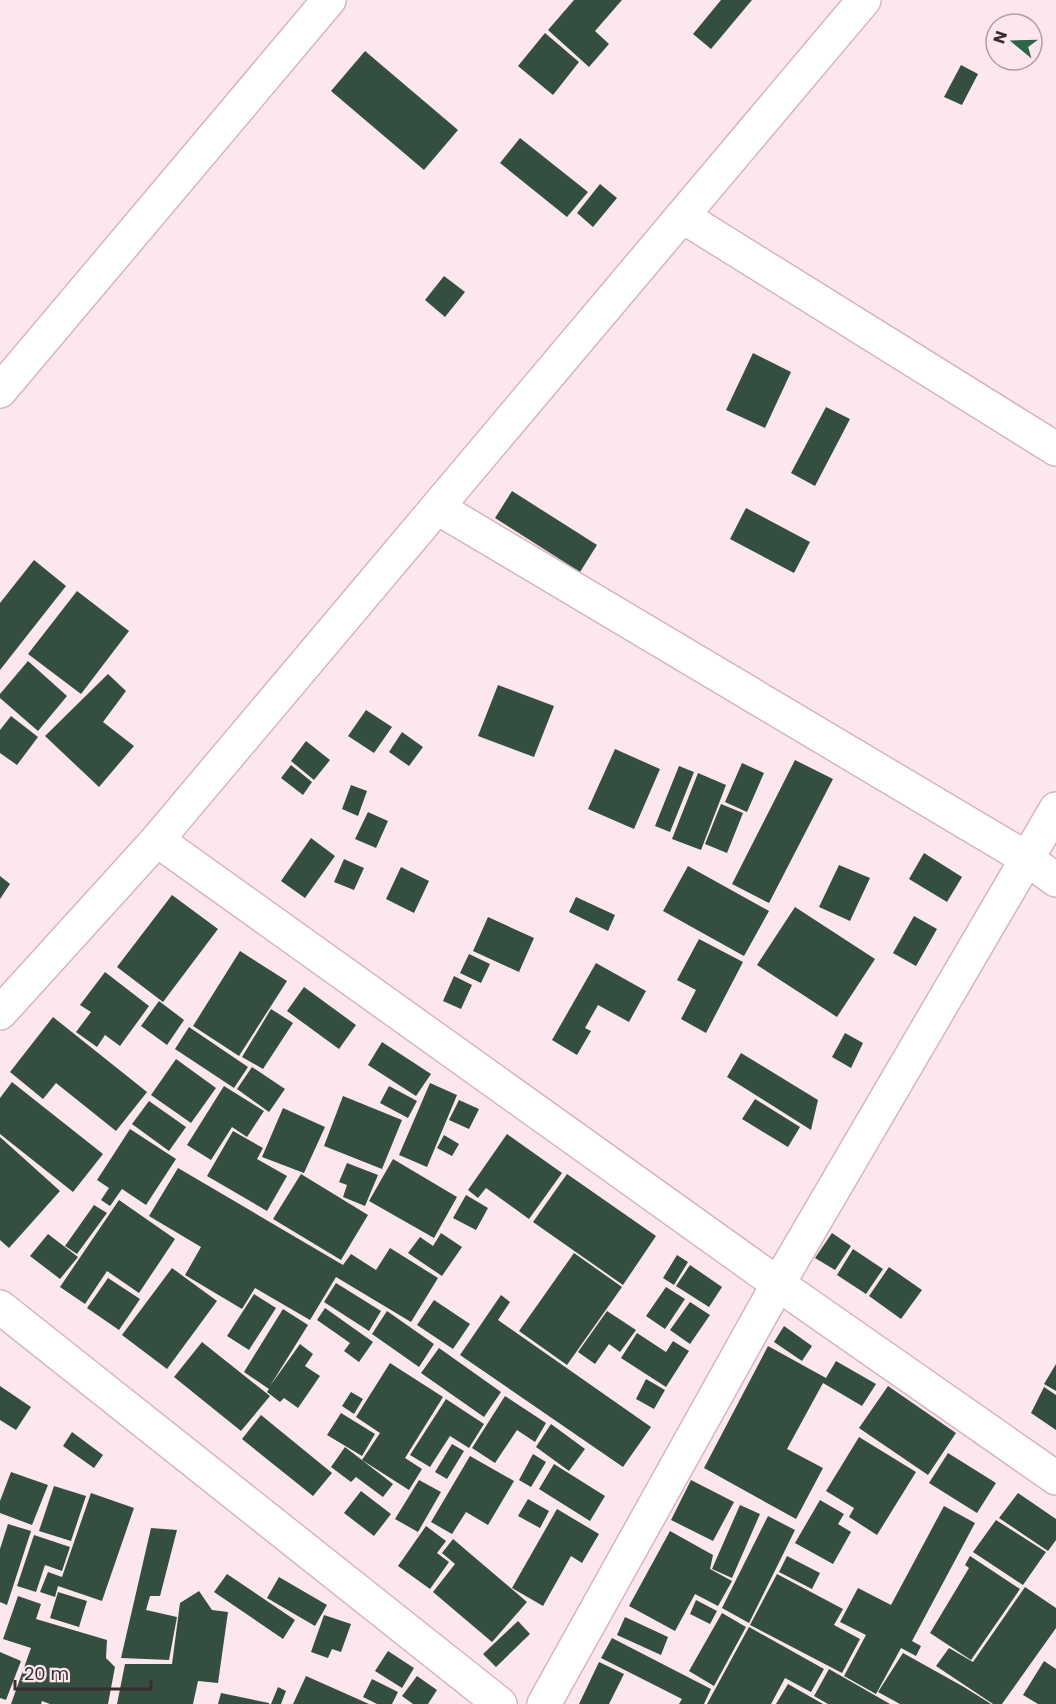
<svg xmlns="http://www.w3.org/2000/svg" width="1056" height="1704" font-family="Poppins,sans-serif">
  <rect width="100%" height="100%" fill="#fce7ef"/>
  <path fill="#344f40" d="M574,0H622L595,31L609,44L589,67L548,30Z
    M721,0H752L711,49L693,34Z
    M545,33L579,62L553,95L518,66Z
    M365,51L458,130L424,170L331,91Z
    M961,65L978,74L962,105L944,97Z
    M520,138L588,192L567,217L500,163Z
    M600,184L617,198L593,227L577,213Z
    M444,276L465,292L445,317L425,300Z
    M753,353L791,372L765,428L726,410Z
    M826,407L850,419L815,486L791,473Z
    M512,491L597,545L580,572L495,518Z
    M746,508L810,542L794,573L730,539Z
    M34,560L66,586L0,670V603Z
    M77,591L129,631L81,694L28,654Z
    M28,661L67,696L38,731L0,698V694Z
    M108,674L126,691L103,722L134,746L99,787L45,736Z
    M498,685L554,706L534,757L478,736Z
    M366,710L392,727L374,753L348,736Z
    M11,716L38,737L17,765L0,753V730Z
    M402,732L423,747L409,766L389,752Z
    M306,741L330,760L314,780L291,761Z
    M615,749L660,769L634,829L588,809Z
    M795,760L833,779L769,903L732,884Z
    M742,763L764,773L747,812L725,802Z
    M291,765L312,782L303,795L281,778Z
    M679,766L694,772L670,832L655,826Z
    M698,773L726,785L701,850L672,839Z
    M351,785L367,791L358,816L342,809Z
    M721,804L743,813L727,853L705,844Z
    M368,812L388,821L376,848L355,839Z
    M311,838L335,856L305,898L281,881Z
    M924,853L962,877L947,902L909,879Z
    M344,859L364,868L354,890L334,882Z
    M839,865L870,878L850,921L819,907Z
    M688,866L769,911L744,956L663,911Z
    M401,867L429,881L414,913L386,899Z
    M0,876L10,884L0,899Z
    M172,895L218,929L163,1002L117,967Z
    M576,897L615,915L608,931L569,912Z
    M795,907L875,959L837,1017L757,965Z
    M914,916L937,929L916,966L893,953Z
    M488,917L534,938L519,972L473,951Z
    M699,939L743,962L706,1033L681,1019L696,990L677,980Z
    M240,951L287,981L239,1056L193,1026Z
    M469,954L490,964L481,983L460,973Z
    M596,963L646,991L629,1022L598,1005L585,1028L591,1031L577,1055L552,1040Z
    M105,972L149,1006L120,1046L105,1035L97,1047L76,1032L91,1012L80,1005Z
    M454,976L472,985L461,1009L443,1001Z
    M304,987L356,1025L339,1049L287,1011Z
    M159,1001L184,1020L167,1045L141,1026Z
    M271,1009L293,1023L263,1069L242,1057Z
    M53,1017L147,1092L116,1131L56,1083L43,1099L10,1072Z
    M189,1027L248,1067L234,1088L175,1049Z
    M845,1033L863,1043L851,1068L832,1057Z
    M382,1042L431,1074L416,1096L368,1065Z
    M741,1053L818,1100L811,1130L727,1077Z
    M176,1059L216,1088L191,1123L151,1095Z
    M252,1067L285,1089L269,1112L237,1089Z
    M12,1082L103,1154L73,1192L0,1134V1098Z
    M430,1083L457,1095L427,1167L399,1155Z
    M224,1086L264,1111L247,1137L232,1127L211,1160L187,1145Z
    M389,1086L417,1101L408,1118L380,1103Z
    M343,1096L402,1120L382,1169L324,1146Z
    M755,1099L800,1127L788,1147L742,1119Z
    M459,1100L479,1109L469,1129L449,1120Z
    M149,1101L186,1127L169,1151L132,1124Z
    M283,1108L325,1127L304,1173L262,1157Z
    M130,1129L176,1159L146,1205L122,1189L110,1206L101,1200L109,1188L97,1180Z
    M233,1131L263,1148L257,1159L287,1176L267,1211L207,1176Z
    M507,1134L562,1173L529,1219L486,1188L478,1198L468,1190Z
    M444,1135L459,1144L452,1156L437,1148Z
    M0,1137L60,1191L9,1248L0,1240Z
    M393,1159L457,1197L434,1238L369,1201Z
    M347,1163L378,1175L365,1206L343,1197L347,1185L339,1182Z
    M178,1168L343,1265L351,1254L376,1270L390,1248L438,1278L411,1322L336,1277L310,1320L255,1288L242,1309L185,1275L201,1247L149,1216Z
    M301,1174L368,1215L341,1260L273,1219Z
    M567,1174L656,1236L623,1285L533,1222Z
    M466,1195L488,1208L476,1230L453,1218Z
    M119,1200L175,1239L139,1293L107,1271L85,1304L60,1287Z
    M94,1205L107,1213L77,1254L65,1246Z
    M441,1233L462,1247L442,1276L408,1253L420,1237L433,1246Z
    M832,1233L851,1246L835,1270L815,1258Z
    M48,1234L78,1257L60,1279L30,1256Z
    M853,1249L883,1269L866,1294L837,1275Z
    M574,1253L622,1287L567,1365L519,1331Z
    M677,1255L688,1262L674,1285L663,1278Z
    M690,1265L722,1287L709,1307L676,1286Z
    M889,1267L922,1290L901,1319L869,1296Z
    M172,1268L217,1301L167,1369L122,1335Z
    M108,1278L140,1299L119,1330L87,1308Z
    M336,1283L381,1311L369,1331L324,1302Z
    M666,1287L685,1299L665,1329L646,1316Z
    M254,1294L276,1308L249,1350L227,1336Z
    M501,1295L510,1302L498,1320L651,1427L623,1467L460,1355Z
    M434,1300L470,1324L453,1349L417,1325Z
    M690,1302L710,1315L690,1344L670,1330Z
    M325,1308L373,1342L359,1362L344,1351L350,1343L317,1320Z
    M283,1309L308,1325L270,1386L300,1344L313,1354L305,1366L320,1376L298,1408L284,1398L280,1402L267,1392L269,1389L244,1372Z
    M387,1311L434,1344L419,1367L372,1334Z
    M607,1311L636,1330L620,1352L609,1344L595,1364L578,1352Z
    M784,1326L812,1346L802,1361L774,1342Z
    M637,1333L666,1352L673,1341L689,1351L666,1387L621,1358Z
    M202,1342L270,1396L241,1431L174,1377Z
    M768,1346L826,1378L836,1361L876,1384L862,1406L823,1383L787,1449L823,1468L796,1519L704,1468Z
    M439,1348L501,1392L484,1417L421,1373Z
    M390,1363L443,1397L405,1458L422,1469L409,1490L362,1460L380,1433L356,1417Z
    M1056,1364V1391L1044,1384Z
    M646,1379L665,1390L654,1409L636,1399Z
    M0,1386L31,1407L16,1430L0,1420Z
    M888,1386L956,1433L928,1475L859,1428Z
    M1044,1387L1056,1395V1430L1031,1413Z
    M351,1392L363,1399L354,1414L342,1406Z
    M505,1396L546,1423L535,1442L517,1430L495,1463L472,1448Z
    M446,1399L484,1424L469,1448L450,1436L430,1467L410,1455Z
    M341,1413L375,1434L362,1456L327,1435Z
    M261,1415L332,1473L313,1496L242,1439Z
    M551,1424L585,1449L569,1471L536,1447Z
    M72,1432L103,1455L94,1468L63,1446Z
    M859,1437L916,1472L877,1535L849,1517L854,1508L826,1491Z
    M452,1444L464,1451L447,1479L435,1472Z
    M345,1447L393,1484L383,1497L356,1477L351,1482L331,1467Z
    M948,1453L996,1483L977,1513L929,1483Z
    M533,1454L546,1462L531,1487L519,1480Z
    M470,1456L514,1481L488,1525L466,1512L452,1534L431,1522Z
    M554,1464L605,1496L590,1521L539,1489Z
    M11,1472L48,1485L32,1525L0,1513V1501Z
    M419,1480L441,1492L418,1532L395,1519Z
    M691,1480L734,1502L713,1541L671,1520Z
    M54,1486L86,1496L71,1541L39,1531Z
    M361,1491L391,1514L374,1536L344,1513Z
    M91,1493L134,1508L102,1601L58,1586L55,1597L40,1592L48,1572L62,1577Z
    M1018,1493L1056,1519V1540L1048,1551L999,1518Z
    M528,1499L549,1511L540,1528L518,1516Z
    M820,1500L844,1514L838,1524L851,1532L833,1564L795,1543Z
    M740,1505L760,1514L732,1578L712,1569Z
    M944,1506L975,1523L912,1641L921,1646L916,1656L901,1648L876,1694L844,1676L866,1635L840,1622L858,1588L891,1605Z
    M557,1509L599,1534L582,1563L571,1556L543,1606L512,1588Z
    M768,1516L795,1530L749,1623L722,1608Z
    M996,1520L1046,1552L1023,1585L973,1552Z
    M8,1524L31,1531L7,1605L0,1602V1549Z
    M426,1526L446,1541L437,1553L449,1562L430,1589L398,1566Z
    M151,1528L177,1530L160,1596H150L146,1610L177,1617L169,1660L121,1658Z
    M670,1531L713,1555L710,1569L732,1581L718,1606L695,1594L675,1631L629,1606Z
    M34,1535L70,1547L62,1571L45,1565L36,1592L17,1586Z
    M453,1539L527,1602L492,1642L433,1592L455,1564L442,1553Z
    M787,1556L820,1573L812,1589L779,1572Z
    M970,1556L1020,1589L971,1660L930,1633L969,1568L965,1565Z
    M227,1574L295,1620L283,1639L214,1592Z
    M777,1574L843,1609L834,1625L860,1639L842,1673L750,1625Z
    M279,1577L327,1605L315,1626L267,1598Z
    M1025,1587L1056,1608V1628L1002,1704H993L936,1666L949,1648L973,1662Z
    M199,1591L212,1610L228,1612L218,1683L198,1681L193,1704H117L125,1664H172L180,1603Z
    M58,1592L87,1601L79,1627L50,1618Z
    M18,1596L41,1604L36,1619L107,1640L106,1658L115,1667L108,1704H50L42,1701L41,1704H11L31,1648L3,1639Z
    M696,1600L717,1611L710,1624L690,1614Z
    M722,1613L746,1627L714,1686L689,1671Z
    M324,1615L351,1624L341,1652L332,1649L328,1658L311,1652Z
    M625,1617L668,1637L661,1655L617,1635Z
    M518,1621L530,1634L496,1667L483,1654Z
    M749,1627L824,1669L811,1692L785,1678L771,1704H707Z
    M612,1638L711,1689L704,1704H679L682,1699L601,1658Z
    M388,1651L414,1668L402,1688L375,1671Z
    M0,1652L21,1661L6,1700L0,1698Z
    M903,1653L964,1687L991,1704H900L878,1692Z
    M1044,1661L1056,1669V1704H1038L1023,1695Z
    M599,1662L624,1674L609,1704H579Z
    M829,1669L890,1704H828L814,1696Z
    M306,1676L369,1704H293Z
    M417,1676L437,1690L428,1704H413L402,1696Z
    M372,1679L398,1692L392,1704H377L363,1697Z
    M788,1684L823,1704H776Z
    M278,1687L286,1691L281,1704H271Z
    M221,1693L269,1703V1704H218Z"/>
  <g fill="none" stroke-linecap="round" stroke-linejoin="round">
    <g stroke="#d6b5c2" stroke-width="36">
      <path id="street" d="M682,216L1056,449
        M0,391L329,0
        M438,508L1026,858L1056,880
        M157,840L778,1284L1056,1478
        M0,1013L157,840L864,0
        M0,1307L500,1704
        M544,1704L778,1284L1056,809"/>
    </g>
    <use href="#street" stroke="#fff" stroke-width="33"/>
  </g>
  <g transform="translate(1014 42) rotate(289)"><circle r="28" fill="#fce7ef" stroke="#af9da4" stroke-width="1.5"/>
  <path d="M0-4.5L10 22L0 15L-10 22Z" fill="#2e6449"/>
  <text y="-9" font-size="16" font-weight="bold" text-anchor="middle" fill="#3b2e33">N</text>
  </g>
  <path d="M15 1680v9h136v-9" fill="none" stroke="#3b2e33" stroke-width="3"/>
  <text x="24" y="1680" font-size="18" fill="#3b2e33" stroke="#fce7ef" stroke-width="4.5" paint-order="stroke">20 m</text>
</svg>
